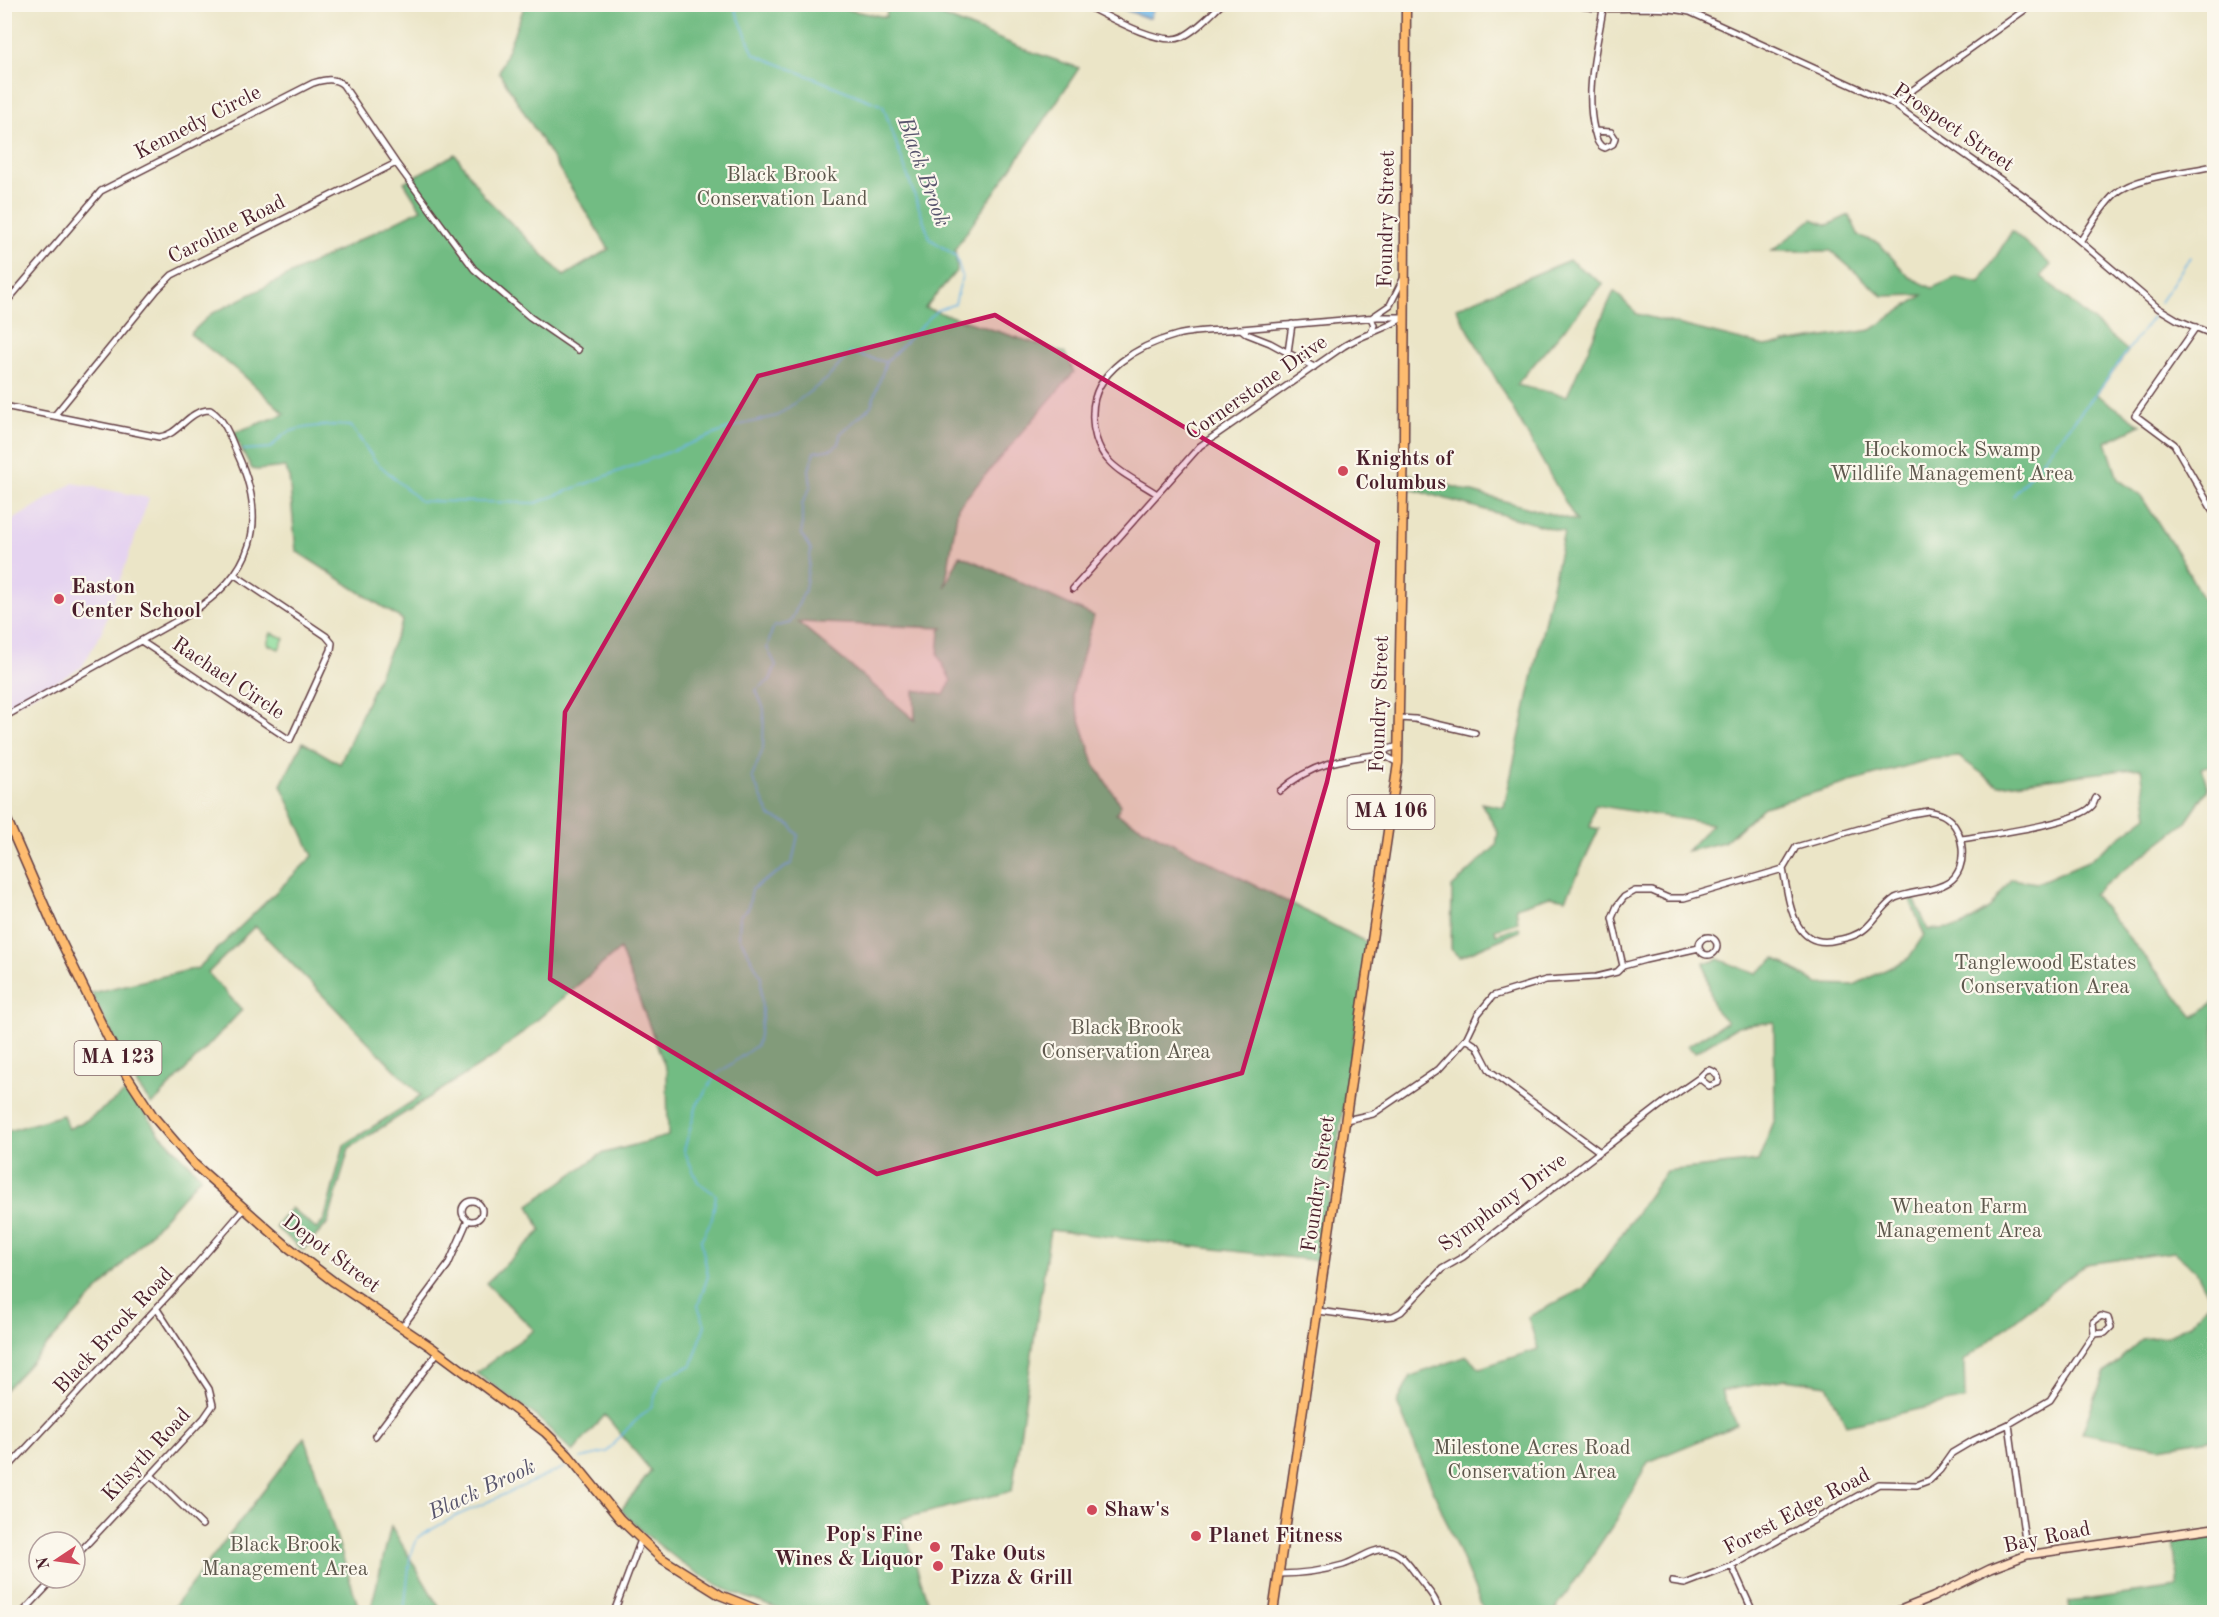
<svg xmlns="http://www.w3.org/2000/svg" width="2219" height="1617" font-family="'Old Standard TT',serif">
  <rect width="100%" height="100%" fill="#fbf7ec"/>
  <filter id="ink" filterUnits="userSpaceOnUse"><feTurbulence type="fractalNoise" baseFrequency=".0167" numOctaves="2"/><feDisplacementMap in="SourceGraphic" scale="12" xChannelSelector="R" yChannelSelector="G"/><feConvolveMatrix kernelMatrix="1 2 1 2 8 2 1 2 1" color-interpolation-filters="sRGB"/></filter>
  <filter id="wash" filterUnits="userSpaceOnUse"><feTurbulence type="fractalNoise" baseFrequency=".008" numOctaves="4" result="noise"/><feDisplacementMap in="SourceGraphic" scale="24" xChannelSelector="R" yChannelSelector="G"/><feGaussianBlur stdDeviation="1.35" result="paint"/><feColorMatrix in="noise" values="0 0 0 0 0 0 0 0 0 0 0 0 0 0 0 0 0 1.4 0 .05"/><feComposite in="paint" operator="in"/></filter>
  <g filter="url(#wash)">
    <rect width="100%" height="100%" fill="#ebe5c7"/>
    <path fill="#e5d3f0" d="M73,483L149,498L102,631L82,667L5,711V525Z"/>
    <path fill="#8ddc9b" stroke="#6c7e63" stroke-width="1.5" d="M271,633L284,638L279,649L267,644Z"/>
    <path fill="#72bc83" stroke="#5e6e57" stroke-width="1.5" fill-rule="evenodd" d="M817,4L886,17L888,5H929L927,10L1032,52L1079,68L1042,124L955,249L957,270L925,308L1065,353L1074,372L958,507L945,587L960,555L1094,616L1072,694L1094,764L1121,805L1116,814L1368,943L1320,1261L1050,1230L1012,1491L901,1519L931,1612H791L775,1608L727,1590L687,1567L644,1533L621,1510L651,1471L605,1415L573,1452L535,1415L476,1373L534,1330L486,1283L541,1231L529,1205L601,1154L668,1136L667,1072L620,949L495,1056L349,1148L328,1223L303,1250L275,1227L291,1208L316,1229L324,1221L344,1145L421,1096L255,926L208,973L242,1010L152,1105L138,1086L91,993L198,968L313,856L281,785L303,742L340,764L403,620L296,551L289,476L285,467L257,470L252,469L233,433L285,414L242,374L190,334L211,314L421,209L404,182L455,154L484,196L564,276L609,249L499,72L525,5ZM798,622L943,628L940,631L938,655L951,681L944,695L914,690L915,720Z
      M1849,215L1859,236L1879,243L1909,277L1932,288L1957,277L1980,282L2012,231L2051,265L2041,276L2128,351L2096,394L2141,425L2106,442L2118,479L2141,496L2180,557L2214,620V764L2202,768L2208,789L2184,824L2093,894L2194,1017L2214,1002V1438L2160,1447L2082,1433L2104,1374L2142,1339L2167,1336L2190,1324L2211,1300L2196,1271L2174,1252L2086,1264L1964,1361L1965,1399L1846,1425L1827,1385L1786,1379L1721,1391L1737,1425L1648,1462L1617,1519L1554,1612H1484L1397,1403L1411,1376L1467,1356L1480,1368L1538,1349L1528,1317L1584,1288L1666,1171L1758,1161L1775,1119L1774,1022L1738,1026L1695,1052L1687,1046L1727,1022L1713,1007L1704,962H1711L1718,959L1756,974L1775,958L1817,984L1854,985L1908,959L1924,935L1910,899L1914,898L1928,930L1961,927L1990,908L2011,879L2037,883L2088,861L2148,816L2141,768L1998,785L1959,757L1931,759L1764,807L1724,842L1687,851L1712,824L1595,805L1590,827L1599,829L1566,899L1550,896L1516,907L1518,922L1495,929L1496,934L1519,927L1520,931L1459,957L1451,949L1452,887L1496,846L1498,832L1481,803L1504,807L1564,532L1407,488L1408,474L1576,521L1456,308L1569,260L1603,284L1516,385L1567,396L1614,291L1637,314L1765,346L1871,330L1923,295L1883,296L1831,251H1772L1812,219L1828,225Z
      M129,1090L159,1133L201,1176L132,1254L5,1390V1132L63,1115L68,1129L87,1120Z
      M305,1437L360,1612H170Z
      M391,1526L442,1612H370Z
      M2214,1533V1612H2070L2069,1602L2178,1587L2173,1539Z"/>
    <path fill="#6eb6e6" stroke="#5c6a88" stroke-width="1.5" d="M1112,5H1155L1150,18H1147Z"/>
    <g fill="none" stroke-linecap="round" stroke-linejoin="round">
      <path stroke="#6eb6e6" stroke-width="1.5" d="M2160,302L2190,257
        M243,450L271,448C275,444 280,437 285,434C298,426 335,424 351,426L375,461L420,501L536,503L736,426L777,416L827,379L850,353L886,362
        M2013,496L2099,390L2153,316
        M581,1458L607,1452L629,1427L651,1407L662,1379L692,1365L705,1325L698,1306L708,1276L701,1240L712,1219L716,1195L698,1182L684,1150L697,1105L716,1075L757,1045L762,1019L761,976L739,936L740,915L748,909L752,889L792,863L798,835L789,824L770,816L752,777L763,749L764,709L756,690L770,680L776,665L767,648L773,627L790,623L805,590L811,550L802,535V504L811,486L809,470L814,452L832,449L839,444L840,434L871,406L886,362L937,310L955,304L962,276L956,256L930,239L883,106L754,54L733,4
        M404,1612L410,1557L418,1537L454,1517L565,1467"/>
    </g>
  </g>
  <g filter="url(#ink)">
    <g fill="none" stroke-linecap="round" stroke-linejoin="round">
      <g stroke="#623d42" stroke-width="8">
        <path id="minor" d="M1083,4C1105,15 1160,47 1182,37C1197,30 1210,15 1222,4
          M1570,4C1609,14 1651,3 1690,12L1893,104L2041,208L2158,308L2178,320L2214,335
          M1893,104L2033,4
          M1594,131L1611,132L1615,138L1613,144L1605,148C1596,145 1596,136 1594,129C1585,90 1597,47 1603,9
          M2081,240C2091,225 2102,206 2115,194C2136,176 2187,172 2214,166
          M4,305L101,191L313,83C324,80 334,77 343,85L396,163L474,269L530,317L578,350
          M2196,327L2135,415L2174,444L2214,513
          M1241,329L1377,317H1402
          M1371,333L1374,325L1371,318L1390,305L1403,279
          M1288,352L1292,324
          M4,406L159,437C180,435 187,410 210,410C225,419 230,437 237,453C269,522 254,575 187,615L4,717
          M54,416L157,290L172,275L396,163
          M1157,494C1141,483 1120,474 1108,460C1097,448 1092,429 1093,413C1093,370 1140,345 1177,335C1197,330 1220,331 1241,329L1247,334L1270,343L1314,367
          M1073,589L1200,446L1344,346C1363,334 1385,330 1404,317
          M141,641L290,740L331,650L332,643L326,636L235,575
          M1399,718L1415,719L1475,733
          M1398,763L1382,754L1388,749L1399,746
          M1280,791C1311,763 1342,759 1382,754
          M1928,811C1934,812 1941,813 1946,817C1965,830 1969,869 1949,882C1934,892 1912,891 1895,898C1883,906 1876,919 1866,928C1857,936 1847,938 1836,940C1792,951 1789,899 1783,869L1796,847L1911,814Z
          M1961,839C1986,835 2077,824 2092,806C2094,804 2094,801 2096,798
          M1699 946a9 9 0 1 1 18 0a9 9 0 1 1-18 0Z
          M1623,966L1612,918L1617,906L1624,897L1635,891H1652L1668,898H1684L1783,869
          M1466,1039L1477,1046L1490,1071L1600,1152
          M1346,1120L1373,1114L1439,1069L1466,1039L1478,1014L1493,996L1546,980L1596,977L1617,972L1623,966L1645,960L1699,948
          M462 1211a10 10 0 1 1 20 0a10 10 0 1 1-20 0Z
          M1318,1311L1371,1318L1393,1316L1401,1312L1442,1269L1463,1257L1666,1101L1699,1078L1709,1086L1718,1083C1720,1077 1716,1072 1710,1070L1706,1071L1699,1078
          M2101,1316L2108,1318L2111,1327L2105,1333L2094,1334L2093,1322Z
          M402,1327L448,1265L467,1222
          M2009,1424L2027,1555
          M375,1436L438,1352
          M4,1472L189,1273L244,1209
          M151,1475L202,1525
          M75,1557L204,1418L213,1405L209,1389L157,1309
          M1732,1566L1753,1612
          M1279,1574C1301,1574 1322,1571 1343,1565C1357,1561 1373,1547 1387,1550C1401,1552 1410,1566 1418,1577C1426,1588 1437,1598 1439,1612
          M1672,1582L1685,1584L1732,1566L1879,1484L1917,1485L1930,1480L1940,1470L1952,1453L1974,1440L2009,1424L2050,1400L2094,1334
          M23,1612L55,1578
          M614,1612L641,1540"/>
      </g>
      <g stroke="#623d42" stroke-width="10">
        <path id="secondary" d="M1895,1612L1933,1597L1990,1569L2027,1555L2214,1528"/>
      </g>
      <g stroke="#623d42" stroke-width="11">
        <path id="primary" d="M1273,1612L1398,763L1404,439L1406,4"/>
      </g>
      <g stroke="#623d42" stroke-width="11">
        <path id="trunk" d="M4,813L52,923L127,1076L153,1116L195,1165L288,1247L334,1282L431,1347L545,1432L568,1455L620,1519L661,1558L720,1595L763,1612"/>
      </g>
      <use href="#minor" stroke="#fff" stroke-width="5"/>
      <use href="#secondary" stroke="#ffe4c6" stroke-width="7"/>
      <use href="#primary" stroke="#febc70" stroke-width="8"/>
      <use href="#trunk" stroke="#febc70" stroke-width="8"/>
    </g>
  </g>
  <path fill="#c2185b" fill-opacity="0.2" stroke="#c2185b" stroke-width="4.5" stroke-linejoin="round" d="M995,315L1378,542L1327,782L1242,1073L877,1174L550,979L565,712L758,376Z"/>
  <g fill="#d1495b" stroke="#fbf7ec" stroke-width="2">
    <circle cx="1343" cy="471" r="6"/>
    <circle cx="59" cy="599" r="6"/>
    <circle cx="1092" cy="1510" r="6"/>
    <circle cx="1196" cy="1536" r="6"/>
    <circle cx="935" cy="1547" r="6"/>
    <circle cx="938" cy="1566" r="6"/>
  </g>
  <g text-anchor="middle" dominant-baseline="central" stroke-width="4.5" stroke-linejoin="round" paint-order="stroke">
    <g fill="#fbf7ec" stroke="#7f6065" stroke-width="1.5">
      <rect x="1347.5" y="795" width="87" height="34" rx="4.5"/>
      <rect x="74.5" y="1041" width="87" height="34" rx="4.5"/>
    </g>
    <g font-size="20" font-weight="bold" fill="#4a1f2b">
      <text x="1391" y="812">MA 106</text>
      <text x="118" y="1058">MA 123</text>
    </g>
    <g font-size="21" fill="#4a1f2b" stroke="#fbf7ec">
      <text transform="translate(198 123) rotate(-27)">Kennedy Circle</text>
      <text transform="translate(1953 128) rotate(34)">Prospect Street</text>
      <text transform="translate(1387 219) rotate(-89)">Foundry Street</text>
      <text transform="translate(227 230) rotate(-27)">Caroline Road</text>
      <text transform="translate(1257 388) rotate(-35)">Cornerstone Drive</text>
      <text transform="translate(228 679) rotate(34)">Rachael Circle</text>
      <text transform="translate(1380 704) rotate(-88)">Foundry Street</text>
      <text transform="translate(1319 1184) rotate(-82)">Foundry Street</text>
      <text transform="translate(1503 1203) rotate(-36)">Symphony Drive</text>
      <text transform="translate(331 1254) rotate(37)">Depot Street</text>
      <text transform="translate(114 1331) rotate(-47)">Black Brook Road</text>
      <text transform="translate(147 1455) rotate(-47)">Kilsyth Road</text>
      <text transform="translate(1797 1512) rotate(-28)">Forest Edge Road</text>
      <text transform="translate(2047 1538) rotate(-12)">Bay Road</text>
    </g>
    <g font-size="21" fill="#5e584d" stroke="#fbf7ec">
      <text x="782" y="175">Black Brook<tspan x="782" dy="24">Conservation Land</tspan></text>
      <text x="1952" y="450">Hockomock Swamp<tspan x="1952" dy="24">Wildlife Management Area</tspan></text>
      <text x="2045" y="963">Tanglewood Estates<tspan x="2045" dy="24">Conservation Area</tspan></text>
      <text x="1126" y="1028">Black Brook<tspan x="1126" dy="24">Conservation Area</tspan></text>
      <text x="1959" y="1207">Wheaton Farm<tspan x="1959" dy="24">Management Area</tspan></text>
      <text x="1532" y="1448">Milestone Acres Road<tspan x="1532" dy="24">Conservation Area</tspan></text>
      <text x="285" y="1545">Black Brook<tspan x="285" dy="24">Management Area</tspan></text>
    </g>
    <g font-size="21" font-weight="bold" fill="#4a1f2b" stroke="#fbf7ec" text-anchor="start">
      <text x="1355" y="459">Knights of<tspan x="1355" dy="24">Columbus</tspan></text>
      <text x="71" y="587">Easton<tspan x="71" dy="24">Center School</tspan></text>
      <text x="1104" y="1510">Shaw's</text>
      <text x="923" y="1535" text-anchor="end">Pop's Fine<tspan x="923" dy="24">Wines &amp; Liquor</tspan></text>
      <text x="1208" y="1536">Planet Fitness</text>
      <text x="950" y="1554">Take Outs<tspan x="950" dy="24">Pizza &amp; Grill</tspan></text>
    </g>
    <g font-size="22" font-style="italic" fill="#57546c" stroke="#fbf7ec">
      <text transform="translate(923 172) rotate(70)">Black Brook</text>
      <text transform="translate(482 1490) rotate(-25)">Black Brook</text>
    </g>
  </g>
  <rect width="2219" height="1617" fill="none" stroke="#fbf7ec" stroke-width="24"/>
  <g transform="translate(57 1560) rotate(257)"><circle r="28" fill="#fbf7ec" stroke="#b4a19f" stroke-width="1.5"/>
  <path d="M0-4.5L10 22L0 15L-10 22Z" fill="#d1495b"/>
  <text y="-9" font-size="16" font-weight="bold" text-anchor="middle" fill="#4a1f2b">N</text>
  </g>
</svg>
